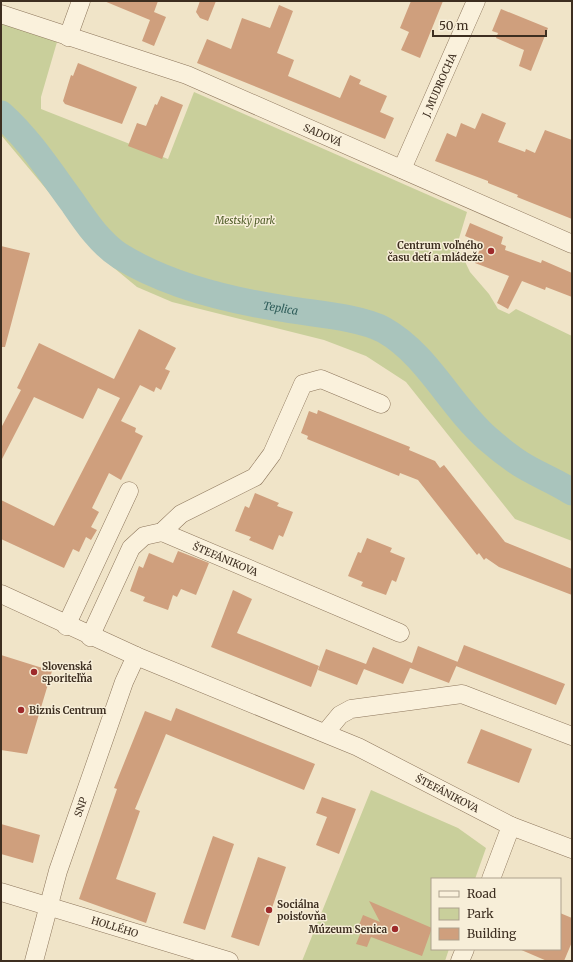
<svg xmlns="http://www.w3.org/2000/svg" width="573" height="962" font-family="Merriweather,serif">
  <rect width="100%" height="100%" fill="#f0e4c8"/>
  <path fill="#c9cf9b" d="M1,23L57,42L41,97V109L168,159L194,92L467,212L457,245L470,272L489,294L498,309L509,314L516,309L572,336V541L515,519L406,382L366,356L324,340L172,302L137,287L108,263L1,135Z
    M371,790L458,828L486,848L475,879H432V949H449L445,961H302Z"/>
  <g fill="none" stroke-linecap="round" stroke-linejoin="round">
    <path stroke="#a9c4bc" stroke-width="27" id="s1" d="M1,114C30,140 50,172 73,203C86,222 100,243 120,256C167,285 232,301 286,309C314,314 360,317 384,330C428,355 450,406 488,439C496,446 506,454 516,461C533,473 554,480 572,492"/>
  </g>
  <path fill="#cf9f7d" d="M104,1H158L154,12L166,17L154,46L142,41L150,20Z
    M200,1H216L208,21L200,18L196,12Z
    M411,1H443L420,58L401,50L409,32L400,28Z
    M279,5L293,11L277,53L294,60L288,76L340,98L350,75L361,80L359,84L387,96L380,112L394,118L385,139L197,63L207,39L231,49L242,18L270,28Z
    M501,9L548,28L531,71L519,66L524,50L496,38L498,33L492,31Z
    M78,63L137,87L122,124L85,111L65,104L63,101L71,75L73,76Z
    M161,96L183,105L162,159L128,146L137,123L146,126L155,104L157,105Z
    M482,113L506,123L498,142L525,152L526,149L535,153L545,130L572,140V219L517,197L518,195L488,183V181L435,161L447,133L456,137L461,123L475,129Z
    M470,223L503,237L501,244L506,246L505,250L541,263L542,260L572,273V297L546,287L545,290L522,281L508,309L497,303L509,276L475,263L482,243L465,236Z
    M1,246L30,253L5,347H1Z
    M139,329L176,348L165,369L170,371L161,390L156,387L154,392L140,385L121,421L136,428L135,432L143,436L121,480L109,473L92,508L99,512L91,527L97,530L91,540L86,537L79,552L73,549L64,568L1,539V500L54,526L120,398L98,388L83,419L34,397L1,461V428L21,390L17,388L39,343L114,379Z
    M318,410L410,447L409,450L435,461L440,468L444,465L505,542L572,569V595L499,567L486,558L484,560L479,553L477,555L418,480L400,473L399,476L307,439L308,436L301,433L309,411L317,414Z
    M255,493L279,503L277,506L293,512L283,537L279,535L273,550L249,540L251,537L235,531L245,506L249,508Z
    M367,538L392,548L390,552L405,558L396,582L392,580L386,595L361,586L363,582L348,576L358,552L361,553Z
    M178,551L209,563L196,595L181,589L177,597L173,595L168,610L143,601L145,597L130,591L139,566L143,568L149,553L173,563Z
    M233,590L252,599L237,633L319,666L311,687L211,647Z
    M464,645L565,684L556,705L456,666Z
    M418,646L458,662L449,683L410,668L403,684L364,669L357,685L318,670L326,649L366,664L373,647L412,663Z
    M1,655L52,671L27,754L1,750Z
    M176,708L315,764L304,790L166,734L135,809L140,811L116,879L156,893L146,923L79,899L117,789L114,788L145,711L171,721Z
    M481,729L532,749L519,783L467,763Z
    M322,797L356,809L339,854L316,845L327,817L316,813Z
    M1,824L40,835L33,863L1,854Z
    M213,836L234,844L205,930L183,923Z
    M258,857L286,867L259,946L231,937Z
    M369,901L432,928L422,956L371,937L367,947L356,944L361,932L357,930L363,915L380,922Z
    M560,913L572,918V942L564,961H547L519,949H560Z"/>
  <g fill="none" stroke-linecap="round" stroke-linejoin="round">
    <g stroke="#8d765c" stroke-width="19">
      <g id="minor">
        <path id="s2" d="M1,14L187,75L572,244"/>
        <path d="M68,37L81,1"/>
        <path id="s3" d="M402,169L476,1"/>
        <path id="s4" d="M162,532L400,633"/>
        <path id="s5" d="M1,594L136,656L358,747L511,826L572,849"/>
        <path d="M66,626L129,491"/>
        <path d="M90,637L131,548L144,536L162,532L181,514L255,477L272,454L303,384L321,379L381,404"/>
        <path d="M326,732L340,715L351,709L462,694L572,736"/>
        <path d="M491,879L511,826"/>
        <path id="s6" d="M1,892L229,961"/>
        <path id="s7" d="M34,961L58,871L124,682L136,656"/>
        <path d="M460,961L465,949"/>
      </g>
    </g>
    <use href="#minor" stroke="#faf1dc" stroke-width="18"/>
  </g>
  <g fill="#9e2a2b" stroke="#f7eed8" stroke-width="1.5">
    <circle cx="491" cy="251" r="4"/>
    <circle cx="34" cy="672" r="4"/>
    <circle cx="21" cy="710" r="4"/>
    <circle cx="269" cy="910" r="4"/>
    <circle cx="395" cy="929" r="4"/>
  </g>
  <g text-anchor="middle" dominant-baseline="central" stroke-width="3" stroke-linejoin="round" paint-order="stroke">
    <g font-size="10" fill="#3d2e20" stroke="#f7eed8">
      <text stroke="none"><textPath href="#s3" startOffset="92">J. MUDROCHA</textPath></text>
      <text stroke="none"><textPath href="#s2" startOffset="344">SADOVÁ</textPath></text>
      <text stroke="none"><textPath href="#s4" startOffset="69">ŠTEFÁNIKOVA</textPath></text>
      <text stroke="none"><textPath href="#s5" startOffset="489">ŠTEFÁNIKOVA</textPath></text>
      <text stroke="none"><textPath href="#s7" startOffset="161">SNP</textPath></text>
      <text stroke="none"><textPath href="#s6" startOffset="119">HOLLÉHO</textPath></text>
    </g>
    <g font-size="10" font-style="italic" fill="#4d5a26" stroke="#f7eed8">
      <text x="245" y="220">Mestský park</text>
    </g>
    <g font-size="10" font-weight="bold" fill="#3d2e20" stroke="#f7eed8" text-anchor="start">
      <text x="483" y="245" text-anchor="end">Centrum voľného<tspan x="483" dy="12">času detí a mládeže</tspan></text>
      <text x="42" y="666">Slovenská<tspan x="42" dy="12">sporiteľňa</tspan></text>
      <text x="29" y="710">Biznis Centrum</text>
      <text x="277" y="904">Sociálna<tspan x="277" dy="12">poisťovňa</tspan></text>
      <text x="387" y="929" text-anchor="end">Múzeum Senica</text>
    </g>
    <g font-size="11" font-style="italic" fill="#2f5d5a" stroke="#f7eed8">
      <text stroke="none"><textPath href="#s1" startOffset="356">Teplica</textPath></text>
    </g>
  </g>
  <rect width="573" height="962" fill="none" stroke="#3d2e20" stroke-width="4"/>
  <rect x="431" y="878" width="130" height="72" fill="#f7eed8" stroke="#ada18e"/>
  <rect x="439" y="891" width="20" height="6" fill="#faf1dc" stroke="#ada18e"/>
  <text x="467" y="898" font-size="12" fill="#3d2e20">Road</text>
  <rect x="439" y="908" width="20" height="12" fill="#c9cf9b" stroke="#ada18e"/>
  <text x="467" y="918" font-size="12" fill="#3d2e20">Park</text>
  <rect x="439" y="928" width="20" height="12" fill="#cf9f7d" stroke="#ada18e"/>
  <text x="467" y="938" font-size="12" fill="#3d2e20">Building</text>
  <path d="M433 30v6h113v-6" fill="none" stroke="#3d2e20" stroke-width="2"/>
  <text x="439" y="30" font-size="12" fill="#3d2e20" stroke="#f7eed8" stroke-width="3" paint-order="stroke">50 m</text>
</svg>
